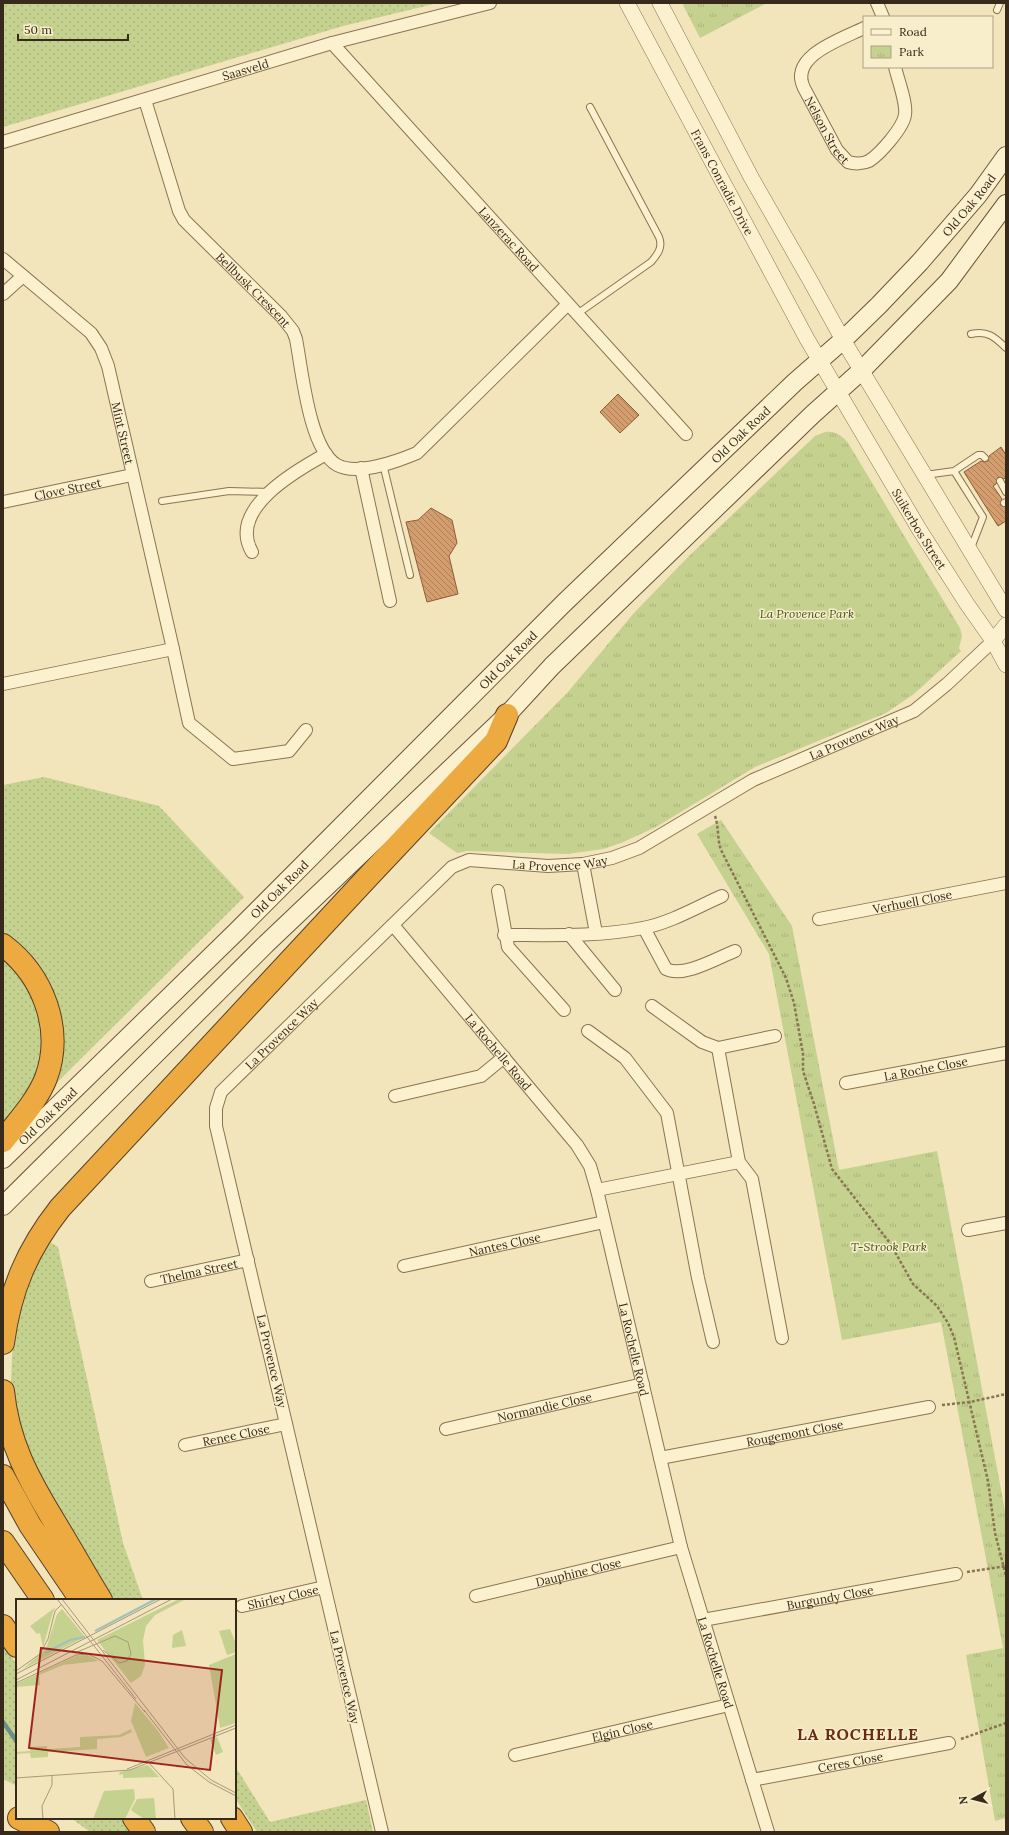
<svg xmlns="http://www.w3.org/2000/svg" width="1009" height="1835" font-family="Lora,serif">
  <defs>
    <pattern id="grass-dots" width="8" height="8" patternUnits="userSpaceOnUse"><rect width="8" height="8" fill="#c5d18e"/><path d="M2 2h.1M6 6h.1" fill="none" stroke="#aab47a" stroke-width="1.8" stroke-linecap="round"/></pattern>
    <pattern id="park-tufts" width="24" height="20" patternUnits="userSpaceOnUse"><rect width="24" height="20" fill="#c5d18e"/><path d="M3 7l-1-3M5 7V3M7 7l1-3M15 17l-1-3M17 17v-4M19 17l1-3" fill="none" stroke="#aab47a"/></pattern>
    <pattern id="building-back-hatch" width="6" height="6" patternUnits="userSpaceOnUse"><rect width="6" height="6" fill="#d49d6d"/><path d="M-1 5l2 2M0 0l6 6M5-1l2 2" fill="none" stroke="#ad8059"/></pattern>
  </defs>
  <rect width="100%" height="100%" fill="#f2e4bb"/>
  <path fill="url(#grass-dots)" d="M3,3H438L343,26L3,127Z
    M44,777L159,806L244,897L3,1136V785Z
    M48,1241L58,1247L123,1543L143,1600H112L47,1491L27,1451L14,1404L11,1381L13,1335L26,1284Z
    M3,1644L17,1665V1786L3,1779Z
    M235,1766L270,1822L366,1800L373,1832H257L235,1798Z
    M71,1818H121L131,1832H90Z"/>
  <path fill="url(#park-tufts)" d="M682,3H767L700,38Z
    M825,432C836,431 841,435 848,443L960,628L962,636L959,648L961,651L914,694L886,713L755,767L656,827L621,843L603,849L567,854L467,851L457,853L429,833L567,693L634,613L688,557L815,436Z
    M721,820L792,926L839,1170L937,1151L1006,1516V1818L995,1821L966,1655L1003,1648L941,1322L842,1340L769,954L697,834Z"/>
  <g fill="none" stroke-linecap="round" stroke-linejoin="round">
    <path stroke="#669088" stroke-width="4.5" d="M3,1722L17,1742"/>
  </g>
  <path fill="url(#building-back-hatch)" stroke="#8c5d37" d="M618,394L639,415L620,433L600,412Z
    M1001,447L1006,455V477L1004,479L998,477L996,484L993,486L1002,499L1000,505L1006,507V521L998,526L964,472L981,461L984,462L988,461L989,456Z
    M431,508L452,520L457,543L449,556L458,594L427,602L406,522L418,520Z"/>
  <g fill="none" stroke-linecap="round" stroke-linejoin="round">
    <g stroke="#8a7453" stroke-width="8">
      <path id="service" d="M997,10L1000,3
        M577,314L651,262C658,254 663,247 659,237L590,107
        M971,334C987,330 995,337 1006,348
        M383,464L410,575
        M954,471L978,455H982L985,458
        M925,475L954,471L983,517L971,548
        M1000,481L1006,492
        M162,501L229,491L269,492
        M1004,503L1006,502"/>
    </g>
    <g stroke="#8a7453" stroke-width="14">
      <g id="minor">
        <path d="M877,3L883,17"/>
        <path id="s1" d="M864,28C842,39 788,56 804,88L837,150L848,162C854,164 863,164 869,161C880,154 903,128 905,115C907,103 898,80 895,67"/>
        <path id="s2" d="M332,43L686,434"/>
        <path id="s3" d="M145,100L179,211L184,220L281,316L293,331L296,339C302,370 309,449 337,465C357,476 398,461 417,453L568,304"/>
        <path id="s4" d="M3,142L332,43L490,3"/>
        <path id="s5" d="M3,259L91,333L101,348L108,366L173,649L3,684"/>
        <path d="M3,294L23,276"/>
        <path d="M361,468L390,601"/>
        <path id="s6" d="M3,502L132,475"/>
        <path d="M252,552C227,509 297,470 326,454"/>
        <path d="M173,649L189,723L233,759L289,751L306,730"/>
        <path d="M583,864L596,933"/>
        <path d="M498,891L508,947L564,1010"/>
        <path id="s7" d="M819,919L1006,883"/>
        <path id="s8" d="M393,925L577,1145L590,1166L597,1190L681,1547L768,1832"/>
        <path d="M644,928L666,969C684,978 717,958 735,951"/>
        <path d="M569,934L615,990"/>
        <path d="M504,935C550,935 598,937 643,928C670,923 697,907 722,896"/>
        <path d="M652,1006L702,1042L718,1048L775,1036"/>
        <path d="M588,1031L625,1058L667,1113L698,1278L713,1342"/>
        <path d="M718,1048L739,1162L752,1179L782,1338"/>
        <path id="s9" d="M846,1083L1006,1053"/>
        <path d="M395,1096L481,1076L504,1057"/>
        <path d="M597,1190L739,1162"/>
        <path d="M968,1230L1006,1223"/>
        <path id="s10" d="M404,1266L604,1222"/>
        <path id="s11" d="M151,1281L248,1260"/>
        <path id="s12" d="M446,1429L643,1384"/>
        <path id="s13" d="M185,1445L286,1424"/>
        <path id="s14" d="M660,1458L929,1407"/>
        <path id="s15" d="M476,1596L681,1547"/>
        <path id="s16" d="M242,1606L324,1587"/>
        <path id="s17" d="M703,1620L956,1574"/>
        <path id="s18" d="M515,1755L729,1705"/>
        <path id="s19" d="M752,1780L949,1743"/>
        <path id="s20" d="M382,1832L216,1126V1108L221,1092L452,867L469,860L548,866L583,864L612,858L639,848L753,780L914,711L947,684L993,641"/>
      </g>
    </g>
    <g stroke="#8a7453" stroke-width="16">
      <g id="tertiary">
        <path id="s21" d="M627,3L807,339L919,529L967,604L993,641L1006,665"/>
        <path d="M660,3L751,177L811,282L843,340L1006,610"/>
        <path d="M993,641L1006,625"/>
      </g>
    </g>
    <g stroke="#6c5437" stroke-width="20">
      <g id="secondary">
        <path id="s22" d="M3,1159L236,932L564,603L795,382L843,340L879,305L920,262L978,195L1006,156"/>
        <path d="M3,1206L266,944L507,715L552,666L813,414L861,371L949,281L1006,204"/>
      </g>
    </g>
    <g stroke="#574128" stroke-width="24">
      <path id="motorway" d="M3,945C43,975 64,1029 46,1078C37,1101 18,1121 3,1141
        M3,1343C10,1290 27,1250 60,1208L365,880L496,741L507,715
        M3,1391C8,1442 28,1478 54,1521C70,1547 85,1574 101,1600
        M3,1476L30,1525L81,1600
        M3,1542L43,1600
        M3,1626L17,1646
        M19,1818L48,1832
        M134,1818L144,1832
        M192,1818L202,1832
        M232,1818L241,1832"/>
    </g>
    <path stroke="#8a7453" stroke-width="2.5" stroke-dasharray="3 2" stroke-linecap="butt" d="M715,816C719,827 717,839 721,850L786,978L794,1003L803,1054V1071L814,1104L832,1169L890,1243L913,1284L937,1306L948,1323L954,1337L988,1481L995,1533L1006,1576
      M942,1405L970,1402L1006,1394
      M967,1572L1006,1566
      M961,1739L1006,1723"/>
    <use href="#service" stroke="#fcf1cf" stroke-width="6"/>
    <use href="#minor" stroke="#fcf1cf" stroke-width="12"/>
    <use href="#tertiary" stroke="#fcf1cf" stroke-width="15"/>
    <use href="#secondary" stroke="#fcf1cf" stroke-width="18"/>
    <use href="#motorway" stroke="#ecaa41" stroke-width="22"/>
  </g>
  <g text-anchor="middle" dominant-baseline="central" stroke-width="3" stroke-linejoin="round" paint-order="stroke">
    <g font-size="12" fill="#382a1a" stroke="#f9eecb">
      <text stroke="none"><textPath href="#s4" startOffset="253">Saasveld</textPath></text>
      <text stroke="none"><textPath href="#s1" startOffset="143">Nelson Street</textPath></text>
      <text stroke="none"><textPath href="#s21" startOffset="203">Frans Conradie Drive</textPath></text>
      <text stroke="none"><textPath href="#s22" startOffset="1358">Old Oak Road</textPath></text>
      <text stroke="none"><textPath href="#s2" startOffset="264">Lanzerac Road</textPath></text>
      <text stroke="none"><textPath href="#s3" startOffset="225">Bellbusk Crescent</textPath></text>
      <text stroke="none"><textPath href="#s5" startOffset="221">Mint Street</textPath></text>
      <text stroke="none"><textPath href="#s22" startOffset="1034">Old Oak Road</textPath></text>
      <text stroke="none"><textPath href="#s6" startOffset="66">Clove Street</textPath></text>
      <text stroke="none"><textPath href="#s21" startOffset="602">Suikerbos Street</textPath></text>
      <text stroke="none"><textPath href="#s22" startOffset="710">Old Oak Road</textPath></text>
      <text stroke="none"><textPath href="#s20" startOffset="1516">La Provence Way</textPath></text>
      <text stroke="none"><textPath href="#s20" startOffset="1192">La Provence Way</textPath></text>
      <text stroke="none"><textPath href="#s22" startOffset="386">Old Oak Road</textPath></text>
      <text stroke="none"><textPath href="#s7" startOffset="95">Verhuell Close</textPath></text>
      <text stroke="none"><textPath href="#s20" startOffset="844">La Provence Way</textPath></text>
      <text stroke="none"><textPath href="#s8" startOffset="165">La Rochelle Road</textPath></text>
      <text stroke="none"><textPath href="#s9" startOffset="81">La Roche Close</textPath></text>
      <text stroke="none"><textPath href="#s22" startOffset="62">Old Oak Road</textPath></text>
      <text stroke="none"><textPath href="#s10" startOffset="103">Nantes Close</textPath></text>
      <text stroke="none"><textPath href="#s11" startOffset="49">Thelma Street</textPath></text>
      <text stroke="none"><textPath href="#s8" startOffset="500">La Rochelle Road</textPath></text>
      <text transform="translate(272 1361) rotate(77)">La Provence Way</text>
      <text stroke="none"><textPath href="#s12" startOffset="101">Normandie Close</textPath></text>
      <text stroke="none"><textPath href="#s14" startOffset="137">Rougemont Close</textPath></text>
      <text stroke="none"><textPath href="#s13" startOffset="52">Renee Close</textPath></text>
      <text stroke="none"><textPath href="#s15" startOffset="105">Dauphine Close</textPath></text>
      <text stroke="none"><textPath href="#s16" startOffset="42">Shirley Close</textPath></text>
      <text stroke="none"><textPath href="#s17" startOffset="129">Burgundy Close</textPath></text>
      <text stroke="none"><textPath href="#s8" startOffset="824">La Rochelle Road</textPath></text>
      <text transform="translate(345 1677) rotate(77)">La Provence Way</text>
      <text stroke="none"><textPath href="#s18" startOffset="110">Elgin Close</textPath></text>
      <text stroke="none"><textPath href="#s19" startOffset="100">Ceres Close</textPath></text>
    </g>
    <g font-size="12" font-style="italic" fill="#45561e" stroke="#f9eecb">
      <text x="807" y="613">La Provence Park</text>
      <text x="889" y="1246">T-Strook Park</text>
    </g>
    <g font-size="16" font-weight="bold" letter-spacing="1" fill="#692b15" stroke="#f9eecb">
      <text x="858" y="1734">LA ROCHELLE</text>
    </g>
  </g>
  <g transform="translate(16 1599)">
    <rect width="220" height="220" fill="#f2e4bb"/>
    <path d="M163,0H170L139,16L130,27L127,41L129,66L125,77L115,84L81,41ZM40,8L37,13L27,48L24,34L21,35L14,27ZM46,10L69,38L7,70L30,50L41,15ZM214,30L220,45V53L211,56L203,32ZM220,55V124L204,129L193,66ZM72,56L82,62L47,66L23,76L24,86L0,88V85L60,57ZM132,166L143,178L107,179V175L103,176L104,173ZM118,190L119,200L109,220H77L88,192Z" fill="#c5d18e"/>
    <path d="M166,31L170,47L156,49L157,36ZM119,104L143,133L153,149L130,158L115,122ZM115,130L116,133L105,138L81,140V150L32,153V158L15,159L14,154L0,155V153L14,152V148L31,147V150L64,148V138L103,136ZM201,138L207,153L200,156L194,140ZM138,199L140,220H128L115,211L121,200Z" fill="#c5d18e"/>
    <path fill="none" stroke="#a0c2ba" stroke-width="2" d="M79,32L140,0M29,54L54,41L69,38"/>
    <path fill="none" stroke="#a89a7b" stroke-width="1" d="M41,0L120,100M46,0L169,159L195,181L220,194M59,54L99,37L112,43L115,55L111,62L103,64L87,51M0,72L24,55L32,40L39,12L46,5M0,75L145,0M0,81L156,0M0,84L60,56L72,55L86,62L129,113M128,111L171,166L193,183L220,197M133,164L157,190L159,220M111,170L220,126M0,179L114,171L220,129M27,220L26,207L36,186V176"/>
    <path fill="#9f241d" fill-opacity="0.15" stroke="#9f241d" stroke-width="2" d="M25,49L206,71L194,171L13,149Z"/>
    <rect width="220" height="220" fill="none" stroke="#382a1a" stroke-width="2"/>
  </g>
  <rect width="1009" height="1835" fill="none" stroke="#382a1a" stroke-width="8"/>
  <rect x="863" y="16" width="130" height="52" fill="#f9eecb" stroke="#aca084"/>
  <rect x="871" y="29" width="20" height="6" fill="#fcf1cf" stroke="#aca084"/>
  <text x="899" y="36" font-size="12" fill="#382a1a">Road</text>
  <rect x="871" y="46" width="20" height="12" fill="url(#park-tufts)" stroke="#aca084"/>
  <text x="899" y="56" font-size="12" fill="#382a1a">Park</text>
  <g transform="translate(973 1799) rotate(263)" stroke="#f9eecb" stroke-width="3" paint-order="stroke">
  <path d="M0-3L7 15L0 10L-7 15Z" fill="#382a1a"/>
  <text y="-6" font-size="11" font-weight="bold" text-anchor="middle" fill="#382a1a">N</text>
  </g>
  <path d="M18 34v6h110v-6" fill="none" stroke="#382a1a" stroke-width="2"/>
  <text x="24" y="34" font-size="12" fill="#382a1a" stroke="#f9eecb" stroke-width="3" paint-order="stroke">50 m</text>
</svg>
